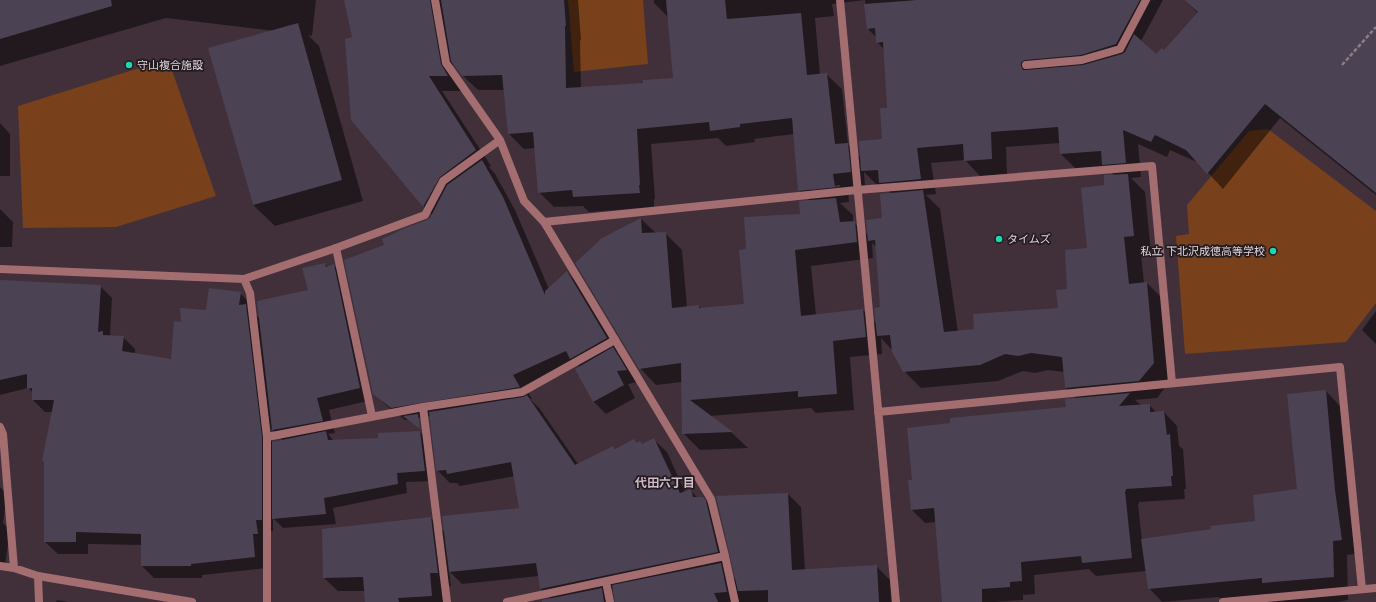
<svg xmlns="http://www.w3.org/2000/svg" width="1376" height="602" font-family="'Work Sans','Noto Sans JP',sans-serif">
  <rect width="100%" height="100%" fill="#41303a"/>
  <path fill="#78401b" d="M568,0H643L648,64L574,72Z
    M168,59L216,196L116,227L23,228L18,106Z
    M1268,129L1376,211V303L1346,342L1185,354L1176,236L1189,234L1187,205L1249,131Z"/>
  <path fill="#0007" fill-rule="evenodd" d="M0,0H316L312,36L308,35L319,46L363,201L275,226L253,205L209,49L274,31L166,18L0,66Z
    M345,0H578L581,40L580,41L581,88L644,84L674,79L669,18L654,3V0H913L914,1L931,0H1163L1141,41L1156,56L1164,52L1198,13L1184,0H1376V195L1280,118L1223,189L1199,163L1170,150L1167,157L1138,144L1141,177L1131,178L1145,192L1151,253L1141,254L1144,283H1147L1164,300L1171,380L1157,398L1135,400L1141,405H1149L1157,413L1164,412L1177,426L1179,446L1183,449L1186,489H1184L1185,499L1139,502V504H1138L1142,540L1256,522L1298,490L1326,391L1340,406L1349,505L1355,554L1347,555L1348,600L1338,602H1222L1219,597L1162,602L1149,588L1147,571L1096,576L1089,569L1034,575L1035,594L1023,595V600L995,602H943L936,522L925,523L912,510L913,481L1067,408L1077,399L1065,388L1064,372L1048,370L1035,373L1023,371L998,381L921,388L904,371L893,351L881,338L882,354L850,357L854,410L816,413L811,408L710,416L732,433L748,448L700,450L683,433L682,382L656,385L640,368L602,239L641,219L656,233H665L682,250L687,307L699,306L702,309L745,305L747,250L801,215L810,201L799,190L794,134L754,139L755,142L726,146L718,138L651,144L655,199H654V207L589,212L583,206L554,207L539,192L535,148L524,149L509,134L504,90H478L462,75L452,60L455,80L462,91H442L491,166L489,167L495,174L515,210L549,289L567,272L579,285L619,351L617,352L625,361L638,382L628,384L635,398L606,414L593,401L580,367L577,364L525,387L532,399H530L540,409L578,464L613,447L615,449L633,440L637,444L642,445L654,440L667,452L685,492L690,490L698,498H703L716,511L730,564L723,566L736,580L788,494L801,507L805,570L876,566L890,580L891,602H616L614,589L604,591L614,602H543L551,599L541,589L539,576L462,584L449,571L451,586L444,587L445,602H366L365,591H338L324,578L431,518L445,533L520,509L515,476L460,486L457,483H450L437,470L431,416L405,420L387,406L374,393L385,245L428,221L432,215L424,207L352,120L353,38ZM865,0L868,29L877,38V42L884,49L888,109L883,140L861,158L848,144L842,89L826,74L820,75L815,18L834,16L832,4ZM1060,143L1061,154L1076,169L1106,167L1115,176L1106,186L1088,249L1059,309L975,330L958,332L940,209L926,195L936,194L931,163L965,160L980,176L1007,174L1006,147ZM864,172L878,186H884L892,194L883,219L868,235L853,222V215L840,203L849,202L848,189L865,187ZM840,185V187L811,190V188ZM872,243L876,247L881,308L877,324L863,310L816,315L811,266L873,258Z
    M0,123L10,134V176H0Z
    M0,209L13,222L12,247H0Z
    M325,264L328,267L333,265L346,277L372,400L329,410L335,433L328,434L334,441L379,439L420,432L430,442L435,481L406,482L407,493L333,508L336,524L283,528L273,518V531L268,532L267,568L202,575V578H154L142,566V545L88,544V554H58L45,542L53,412H45L33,400V393L28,388L0,395V281L100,286L112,298L110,336L123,337L135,349V354L172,360L182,323L240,293L252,305V311L260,319L309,291ZM271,428L283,441L272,443Z
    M1376,311V344L1362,330Z
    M0,487L7,494L3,523L10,530L5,565L0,564Z
    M57,600L69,602H56Z"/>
  <path fill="#4b4353" d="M0,0H111L112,6L0,39Z
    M344,0H430L441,64L448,76H429L476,150L440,177L423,207L351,120L345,39L352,37Z
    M441,0H564L566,26H565L566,88L643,83V80L673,78L666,0H725L727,19L801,13L807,75L827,73L835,144L848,143L851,172L833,174L835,187L798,191L792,118L740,124V127L710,131L709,122L637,129L640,185H639L640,193L573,197L572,190L538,193L533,132L508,134L502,75L462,76L451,61Z
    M918,0H1140L1116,44L1081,55L1025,60L1021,62V66L1023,70H1026L1083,65L1122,54L1125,52L1134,34L1156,54L1162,48L1164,50L1198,12L1184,0H1376V193L1265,104L1207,174L1186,150L1155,135L1151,142L1123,130L1126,163L1102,165L1101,151L1060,154L1058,127L991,132L992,159L964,161L963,144L917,148L921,179L879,183L878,170L861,171L859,141L882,139L880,108H887L883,42L876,43L875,28L867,29L864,4Z
    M298,23L342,180L253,205L208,48Z
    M482,160L503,197L545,295V291L567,271L607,338L570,359L566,351L513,375L520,387L391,408L373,394L344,260L384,245L382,239L405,228L427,220L430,218L447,185Z
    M1128,174L1134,236L1124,237L1129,284L1147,282L1154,363L1139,381L1065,388L1062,357L1031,353L1018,356L1005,354L980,365L903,372L892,352L890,335L877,336L874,308L880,307L875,240L868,241L866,220L882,218L880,194L923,190L944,332L974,329L973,314L1058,308L1056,290L1067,289L1065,250L1087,248L1081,188L1104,185V175Z
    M836,198L840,222L855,221L857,242L795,250L801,316L863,309L866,337L833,341L837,394L798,397V391L690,400L733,432L682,434L681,363L639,369L575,263L602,238L641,218L642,233L666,232L672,308L699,305V308L744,304L739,250L746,249L744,217L800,214L799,201Z
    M325,263L326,267L334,264L360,388L317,398L323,421L272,430L257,301L308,290L302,268Z
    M0,280L101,285L98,332L103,331V335L124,336L122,351L171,359L174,321L181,322L180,308L206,310L209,288L241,292L239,305L246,304L262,437V520H256L258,534H253L255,557L191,564V566H141V534L76,532V542H44V461H42L54,400H32V388L27,389V374L0,380Z
    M613,347L627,370L617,371L624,385L593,402L575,369Z
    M1326,390L1335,490L1342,540L1333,541L1334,577L1262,583V578L1148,589L1141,539L1211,529L1210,526L1255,521L1253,495L1297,489L1287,394Z
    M1130,393L1119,406L1150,404V412L1164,411L1167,435L1170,434L1173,476H1171L1172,486L1126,489V491H1125L1132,558L1082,563L1081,556L1021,562L1022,581L1010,582V587L982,589V602H942L934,508L911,510L908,480H912L907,428L950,423V418L1066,407L1065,399Z
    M527,395L575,465L613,446L615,449L634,439L636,443L640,441L642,444L654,438L680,493L691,489L693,497H703L706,501L718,552L540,589L536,563L449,572L442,516L519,508L511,462L447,474L446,470L436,471L429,412L523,397Z
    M418,414L420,429L403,416Z
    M326,431L328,440L378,438V433L420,431L425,471L397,473L398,484L324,498L326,514L272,519V442Z
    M788,493L792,570L877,565L879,602H768V590L738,591L716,496Z
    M431,517L438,573H430L432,596L398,598L399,602H365L363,577L323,578L322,529Z
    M721,563L727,592L714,593L718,602H615L612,585Z
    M602,588L604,602H542V600Z"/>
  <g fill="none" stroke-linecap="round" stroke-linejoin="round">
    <path stroke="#8b7c85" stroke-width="2.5" stroke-dasharray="4 2" stroke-linecap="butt" d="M1342,65L1376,27"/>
    <path stroke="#a46e70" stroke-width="8" d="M1026,65L1082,60L1120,49L1146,0
      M336,248L372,416
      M423,407L447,602
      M267,437L423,407L522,392L615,340
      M38,576L39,602
      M606,582L610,602"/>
    <path stroke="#a46e70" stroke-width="8" d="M435,0L446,63L500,140L524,201L544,222L711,499L725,556L735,602
      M840,0L896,602
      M544,222L857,190L1152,166L1172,383
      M0,269L244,279L336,248L425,215L443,181L500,140
      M244,279L250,293L267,437V602
      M878,412L1340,367L1362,589
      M0,427L3,434L14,568
      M0,566L14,568L38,576L192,602
      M507,602L725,556
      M1223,602L1376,588"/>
  </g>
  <g fill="#20d5b0" stroke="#221b1f" stroke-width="1.5">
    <circle cx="129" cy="65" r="4"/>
    <circle cx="999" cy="239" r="4"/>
    <circle cx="1273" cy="251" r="4"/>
  </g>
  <g text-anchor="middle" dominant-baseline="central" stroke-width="3.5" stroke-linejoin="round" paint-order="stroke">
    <g font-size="11" fill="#e0d5db" stroke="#221b1f" text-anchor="start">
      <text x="137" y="65">守山複合施設</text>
      <text x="1007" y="239">タイムズ</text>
      <text x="1265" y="251" text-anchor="end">私立 下北沢成徳高等学校</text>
    </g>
    <g font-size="12" font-weight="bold" fill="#d0bbc6" stroke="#221b1f">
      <text x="665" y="483">代田六丁目</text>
    </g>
  </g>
</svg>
